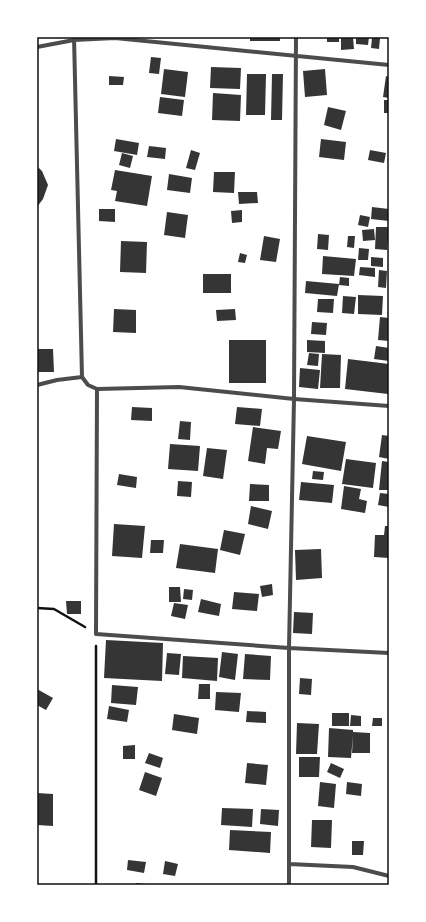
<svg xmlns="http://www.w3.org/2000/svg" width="426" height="922" font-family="'Fira Sans',sans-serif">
  <rect width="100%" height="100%" fill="#fff"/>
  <path fill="#353535" d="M250,37H280V41H250Z
    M327,37H339V42H327Z
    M341,37H353L354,49L341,50Z
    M356,37H369L368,45L356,44Z
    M372,38H380L379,49L371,48Z
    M151,57L161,58L159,74L149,73Z
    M211,67L241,68L240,89L210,88Z
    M164,69L188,72L185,97L161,94Z
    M325,69L327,95L305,97L303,71Z
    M247,74H266L265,115H246Z
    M272,74H283L282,120H271Z
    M109,76L124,77L123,85H109Z
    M386,76L389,77V98L383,97Z
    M213,93L241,95L240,121L212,120Z
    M160,97L184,100L182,116L158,113Z
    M384,100H389V113H384Z
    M328,107L346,111L341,130L324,125Z
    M116,139L139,143L137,155L114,151Z
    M321,139L346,142L344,160L319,157Z
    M149,146L166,148L165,159L147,157Z
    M191,150L200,153L195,170L186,168Z
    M370,150L386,153L384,163L368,160Z
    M122,153L133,156L130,168L119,165Z
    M37,166L42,171L48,185L43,199L37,207Z
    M115,170L152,176L147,206L115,201L117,191L111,190Z
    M214,172H235L234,193L213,192Z
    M169,174L192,178L190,193L167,190Z
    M238,192H257L258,203L239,204Z
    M372,207L389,209V221L371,219Z
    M99,209H115V222L99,221Z
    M242,210V222L232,223L231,211Z
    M167,212L188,215L185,238L164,235Z
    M360,215L370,217L368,227L358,225Z
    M376,227H389L387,250L375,249Z
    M374,229L375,240L363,241L362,230Z
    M318,234L329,235L328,250L317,249Z
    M264,236L280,239L276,262L260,260Z
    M348,236H355L354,248L347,247Z
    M121,241L147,242L146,273L120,272Z
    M359,248L369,249L368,260H358Z
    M240,253L247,255L245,263L238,262Z
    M323,256L356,259L354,276L322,274Z
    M371,257L383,258V267L371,266Z
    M360,267L375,268V277L359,275Z
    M379,270L387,271L386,288L378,287Z
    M203,274H231V293H203Z
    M340,277L349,278V286L339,285Z
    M306,281L339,284L337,296L305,293Z
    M358,295L383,296L382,315L358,314Z
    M343,296L356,297L354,314L342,313Z
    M318,299H334L333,313L317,312Z
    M114,309L136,310V333L113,332Z
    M235,309L236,320L217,321L216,310Z
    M380,317L389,318V341L378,340Z
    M312,322L327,323L326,335L311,334Z
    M229,340H266V383H229Z
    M307,340L325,341V353L307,352Z
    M376,346L389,348V361L374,359Z
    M37,349H53L54,372H37Z
    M309,353L319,354L318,366L307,365Z
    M322,354L341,355L340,388H320Z
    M348,359L389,364L388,394L345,389Z
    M300,368L320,370L318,389L299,387Z
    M132,407L152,408V421L131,420Z
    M237,407L262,409L260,426L235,424Z
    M180,421L191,422L190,440L178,439Z
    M253,427L281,431L278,449L267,448L265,464L248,461Z
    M382,435L389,436V459L379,457Z
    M307,436L346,442L341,471L302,464Z
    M170,444L200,446L198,471L168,469Z
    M207,448L227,450L223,479L203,476Z
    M346,459L376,463L373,488L342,484Z
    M382,461L389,462V490H379Z
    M313,471L324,472L323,480L312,479Z
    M119,474L137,477L136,488L117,485Z
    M178,481L192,482L191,497L177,496Z
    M301,482L334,485L332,503L299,500Z
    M250,484L269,485V501H249Z
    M344,486L361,489L359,499L367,501L365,513L341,509Z
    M380,493L389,494V507L378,505Z
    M251,506L272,511L268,529L248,524Z
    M114,524L145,526L142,558L112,556Z
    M385,526H389V558L374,557L375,535H384Z
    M224,530L245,534L240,555L220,550Z
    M151,540H164L163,553H150Z
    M180,544L218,549L215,573L176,568Z
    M321,549L322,578L296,580L295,550Z
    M272,584L273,595L262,597L260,586Z
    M169,587H180L181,602H169Z
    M184,589L193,590L192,600L183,599Z
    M234,592L259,594L257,611L232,609Z
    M201,599L221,604L219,616L198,612Z
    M66,601H81V614H67Z
    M174,603L188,605L185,619L171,616Z
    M294,612L313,613L312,634L293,633Z
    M106,640L163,643L162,681L104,678Z
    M222,652L238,654L235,680L219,677Z
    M167,653L181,654L179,675L165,674Z
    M245,654L271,656L270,680L243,679Z
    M183,656L218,658L217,681L182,678Z
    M300,678L312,679L311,695L299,694Z
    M199,684H210V699H198Z
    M112,685L138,687L136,705L111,703Z
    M37,689L53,698L46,710L37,705Z
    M216,692L241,693L239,712L215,710Z
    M109,706L129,710L127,722L107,719Z
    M247,711L266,712V723L246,722Z
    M332,713H349V726H332Z
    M174,714L199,718L197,734L172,730Z
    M351,715L361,716V726H350Z
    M373,718H382V726H372Z
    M297,723L319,724L317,754H296Z
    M329,728L353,730V732L370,733V753H352L353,735L351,758L328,757Z
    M135,745V759H123V746Z
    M149,753L163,758L160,768L145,763Z
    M299,757H320L319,777H299Z
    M247,763L268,765L266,785L245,783Z
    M331,763L344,769L340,778L327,772Z
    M145,772L162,778L156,796L139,790Z
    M320,782L336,784L334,808L318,806Z
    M347,782L362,784L361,796L346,794Z
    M37,793L53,794V826L37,825Z
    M222,808L253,809L252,827L221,825Z
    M261,809L279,810L278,826L260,824Z
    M312,820H332L331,848L311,847Z
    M230,830L271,832L270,853L229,850Z
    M352,841H364L363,855H352Z
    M128,860L146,862L144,873L127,870Z
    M165,861L178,864L175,876L163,874Z
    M136,883L147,884V885H136Z"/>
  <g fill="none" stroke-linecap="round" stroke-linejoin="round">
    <path stroke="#111" stroke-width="2.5" d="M37,608L54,609L85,627
      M96,885V646"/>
    <path stroke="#4c4c4c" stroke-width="4" d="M74,37L82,377L88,385L97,389L96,634L289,648L389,653
      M37,47L74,40L115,38L389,65
      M37,385L57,380L82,377
      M97,389L179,387L294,399L389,406
      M289,864L353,867L389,876
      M289,885V648L294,399L296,37"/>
  </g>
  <rect width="426" height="922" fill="none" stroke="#ffffff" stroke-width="76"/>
  <rect x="38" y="38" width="350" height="846" fill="none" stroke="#111" stroke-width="1.5"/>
</svg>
